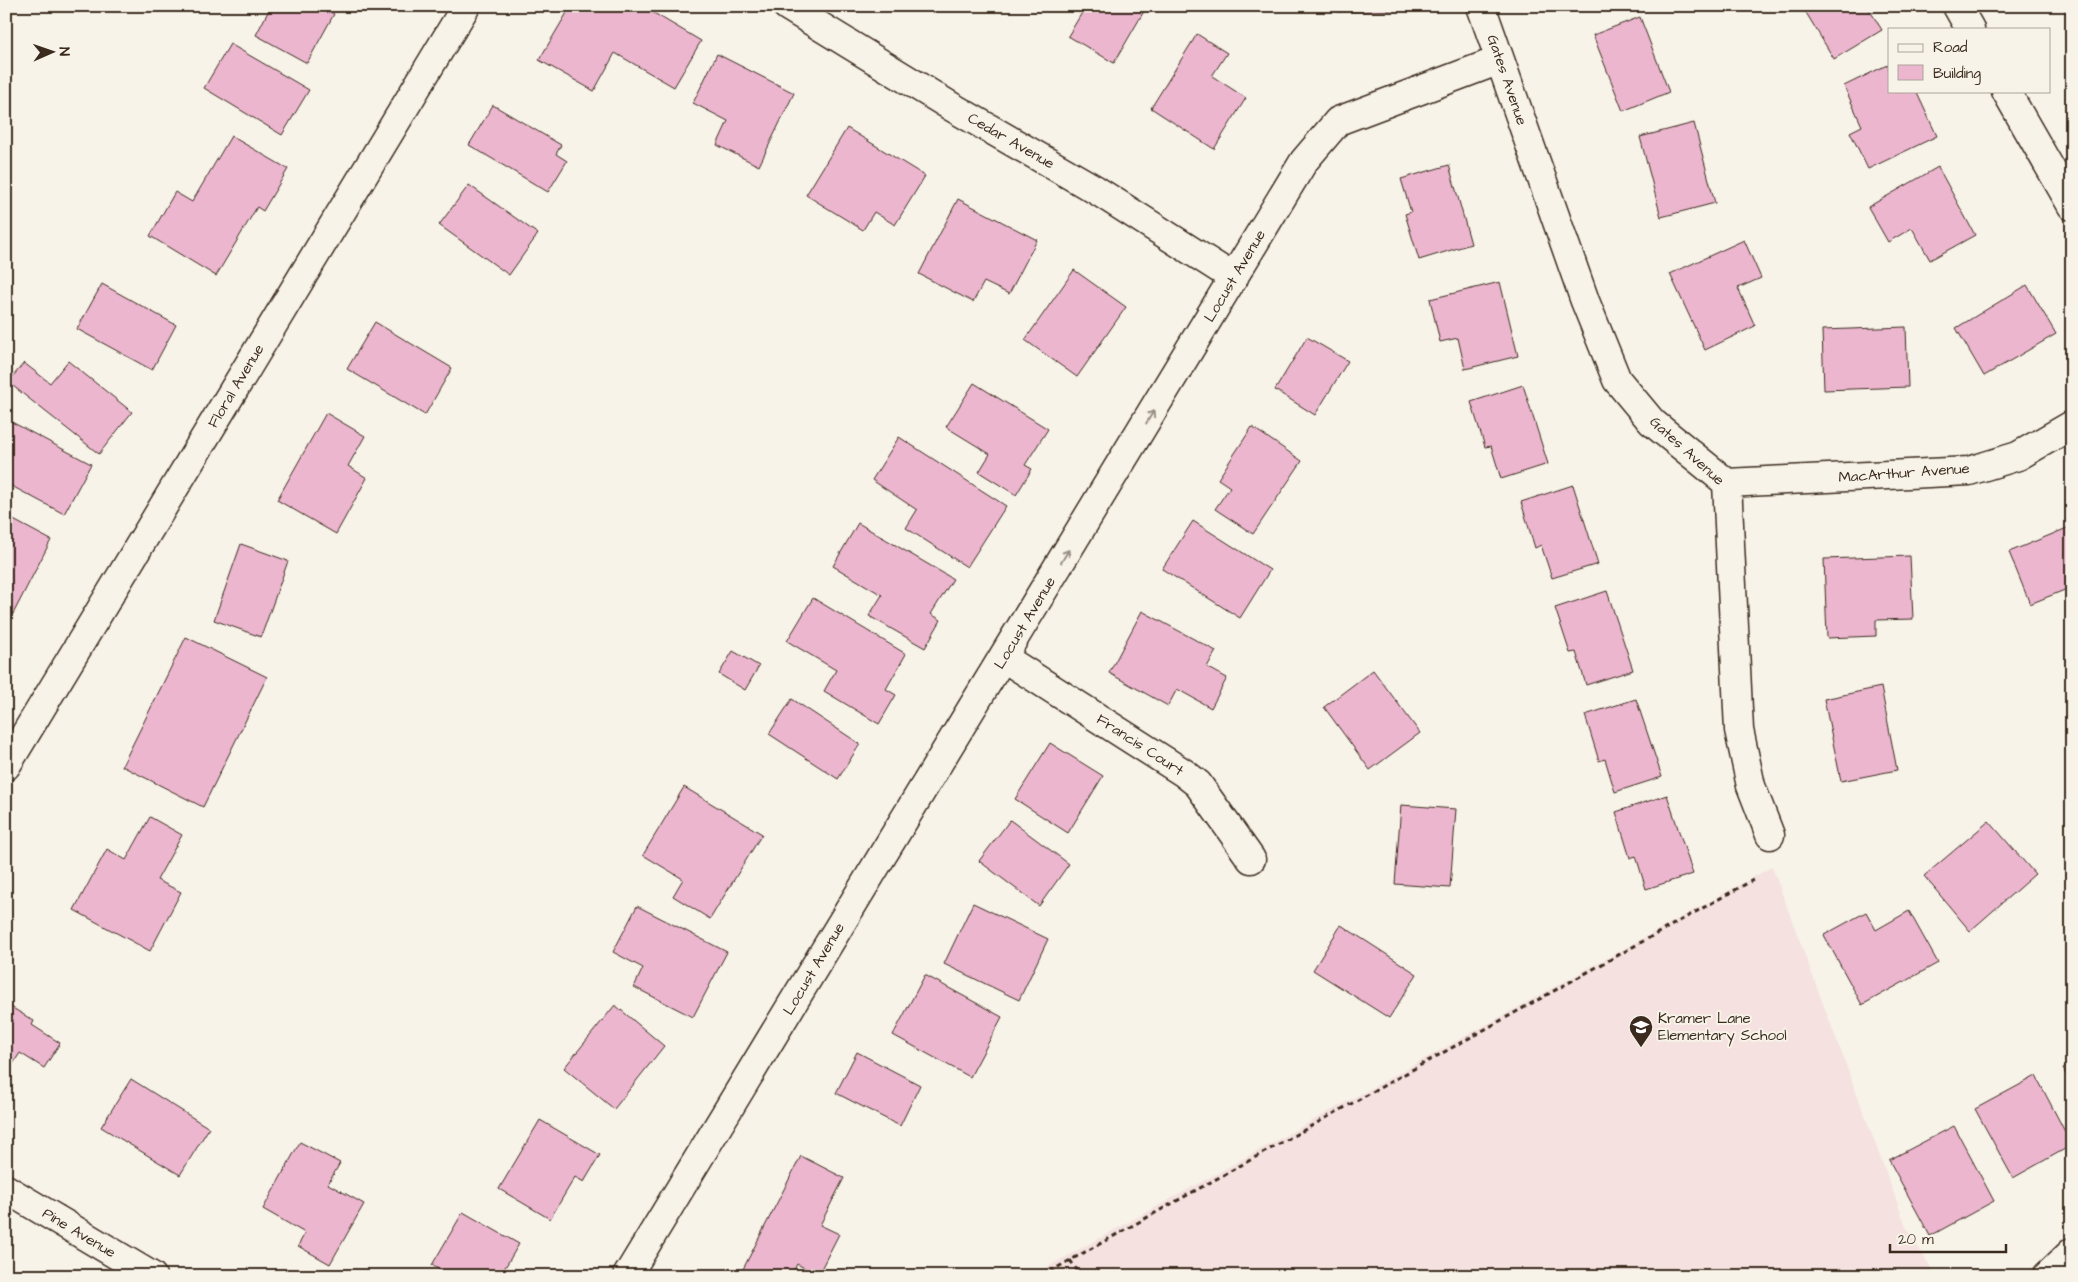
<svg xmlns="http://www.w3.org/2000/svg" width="2078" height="1282" font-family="'Architects Daughter',sans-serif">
  <rect width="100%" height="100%" fill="#f7f3e8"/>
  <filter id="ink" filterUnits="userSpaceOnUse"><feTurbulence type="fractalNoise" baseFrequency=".02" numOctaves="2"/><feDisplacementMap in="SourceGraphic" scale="10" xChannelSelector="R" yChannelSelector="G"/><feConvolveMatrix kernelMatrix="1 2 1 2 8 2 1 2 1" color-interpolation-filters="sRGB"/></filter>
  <g filter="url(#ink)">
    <path fill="#f4e1e0" d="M1772,867L1907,1229L1936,1276H1031Z"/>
    <path fill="#ecb6cf" stroke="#3b2a1e" d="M271,6H321L334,14L307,63L256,35Z
      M571,6H642L701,41L674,87L615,53L594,91L539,60Z
      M1086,6H1147L1114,63L1068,36Z
      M1336,6H1399V10L1337,12Z
      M1802,6H1867L1882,30L1834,59Z
      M2063,6H2072V28Z
      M1640,17L1669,92L1623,111L1593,35Z
      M1197,34L1227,53L1212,76L1246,98L1214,149L1151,108Z
      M230,44L309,90L282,135L204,88Z
      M717,54L794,93L759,166L717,145L728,121L693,103Z
      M1889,64V91H1916L1937,136L1868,169L1850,132L1862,126L1844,86Z
      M493,105L561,145L556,154L567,161L548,192L469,145Z
      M1694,123L1715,203L1661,217L1640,137Z
      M847,128L925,176L895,225L874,212L863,230L806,195Z
      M231,136L288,169L263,211L257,207L216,276L150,236L175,192L192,202Z
      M1449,165L1471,244L1419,260L1405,214L1411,212L1401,179Z
      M1938,167L1975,235L1930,260L1912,228L1888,242L1868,207Z
      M469,185L538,234L509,275L439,225Z
      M958,199L1037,240L1009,294L984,282L973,302L919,274Z
      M1744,240L1761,278L1738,288L1755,326L1705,350L1670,274Z
      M1074,270L1126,307L1077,377L1025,340Z
      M1500,282L1518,356L1465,369L1458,338L1440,342L1430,299Z
      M102,284L176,325L152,370L77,329Z
      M2027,285L2056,334L1984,376L1956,328Z
      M375,322L452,368L425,415L347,369Z
      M1906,327L1908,387L1824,390L1822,330Z
      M1307,337L1348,361L1315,415L1275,390Z
      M68,361L132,412L99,454L8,382L24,363L50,383Z
      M974,383L1048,429L1025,465L1032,469L1016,495L979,472L990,454L946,427Z
      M1523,385L1548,464L1501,479L1491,446L1485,447L1471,402Z
      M326,413L365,436L348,466L367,478L336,534L277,500Z
      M6,419L91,464L64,514L6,483Z
      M1252,427L1302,461L1253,534L1215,509L1230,487L1218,479Z
      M899,437L1006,506L967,567L906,528L917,510L872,480Z
      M1573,485L1598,564L1552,578L1541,545L1535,548L1521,502Z
      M6,516L51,540L13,614L6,610Z
      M1193,521L1270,570L1240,618L1162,569Z
      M858,523L953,579L931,614L941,620L925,648L869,616L882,595L833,566Z
      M2072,526V587L2030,604L2009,552Z
      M241,544L288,561L261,637L214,620Z
      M1910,556L1913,619L1876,620V636L1827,638L1824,559Z
      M1607,591L1633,670L1586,685L1576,652L1570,653L1555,608Z
      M813,598L906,654L886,689L896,695L879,724L824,691L836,670L787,641Z
      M1142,611L1216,651L1207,667L1227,678L1211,708L1177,689L1168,706L1109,673Z
      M186,637L267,677L203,807L122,766Z
      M733,651L759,666L745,690L719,674Z
      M1373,670L1420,733L1370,770L1324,707Z
      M1881,687L1897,770L1841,781L1824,699Z
      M792,699L860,744L838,779L769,734Z
      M1636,699L1662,777L1615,792L1605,759L1599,761L1585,715Z
      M1050,743L1103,776L1068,833L1015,799Z
      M684,787L762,834L710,919L673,896L683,879L643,855Z
      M1667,795L1693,874L1646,889L1636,856L1630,858L1616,812Z
      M1401,805L1456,809L1450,888L1395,884Z
      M150,817L182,835L157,880L181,892L150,951L74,910L107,849L126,860Z
      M1010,820L1069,864L1039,906L979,861Z
      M1989,821L2035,874L1970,931L1924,876Z
      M973,903L1048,939L1019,1000L944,964Z
      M637,906L727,952L693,1017L634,987L643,968L613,952Z
      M1909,911L1938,963L1862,1005L1824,935L1866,912L1876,930Z
      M1341,925L1417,974L1389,1018L1313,970Z
      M925,975L1002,1017L970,1077L893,1035Z
      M6,1004L34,1021L32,1025L60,1043L44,1068L20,1053L6,1075Z
      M615,1005L664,1046L614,1109L564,1068Z
      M857,1052L920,1085L900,1126L836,1093Z
      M2072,1064V1084L2063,1069Z
      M2036,1076L2072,1145L2013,1178L1975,1109Z
      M131,1079L209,1128L180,1175L101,1127Z
      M540,1120L600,1155L584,1182L575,1177L550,1219L499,1189Z
      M1954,1126L1994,1201L1930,1236L1889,1160Z
      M300,1142L340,1163L328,1184L364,1204L330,1264L298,1246L305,1233L263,1209Z
      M801,1156L844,1178L820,1225L839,1234L818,1275L797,1264L791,1276H747L741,1273Z
      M463,1212L519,1244L500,1276H449L432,1265Z"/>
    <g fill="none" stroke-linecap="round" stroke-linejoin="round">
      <g stroke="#3b2a1e" stroke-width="31">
        <path id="street" d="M787,6L952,107L1096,190L1234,278
          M1481,6L1585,301L1617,380L1652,422L1727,483L1739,730L1751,786L1770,835
          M1957,6L1970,29
          M2006,91L2072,206
          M1727,483L1969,471L2018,456L2072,425
          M1004,658L1184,773L1198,784L1251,859
          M6,766L466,6
          M6,1189L152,1276
          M627,1276L1304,161L1338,121L1500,60
          M2047,1276L2072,1252"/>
      </g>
      <path stroke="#3b2a1e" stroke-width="3" stroke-dasharray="5 4" stroke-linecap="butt" d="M1070,1260L1081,1276
        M1042,1276L1753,880"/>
      <use href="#street" stroke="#f7f3e8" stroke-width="28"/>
    </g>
    <defs><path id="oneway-shaft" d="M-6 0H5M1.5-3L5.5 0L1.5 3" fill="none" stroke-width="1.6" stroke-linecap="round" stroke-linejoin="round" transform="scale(1.25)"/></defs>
    <g stroke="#998e83">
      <use href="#oneway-shaft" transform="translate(1150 417) rotate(-59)"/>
      <use href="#oneway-shaft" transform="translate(1065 556) rotate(-59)"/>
    </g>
  </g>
  <defs>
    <g id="school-pin" transform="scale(1.25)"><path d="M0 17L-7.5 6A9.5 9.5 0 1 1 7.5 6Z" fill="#3b2a1e" stroke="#f7f3e8"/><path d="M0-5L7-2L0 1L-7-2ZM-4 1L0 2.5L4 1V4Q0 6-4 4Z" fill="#fff"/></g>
  </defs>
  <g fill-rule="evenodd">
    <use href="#school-pin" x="1641" y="1027"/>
  </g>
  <g text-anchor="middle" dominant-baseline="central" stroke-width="4" stroke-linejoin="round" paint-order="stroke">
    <g font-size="15" fill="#3b2a1e" stroke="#f7f3e8">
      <text transform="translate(1507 80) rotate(71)">Gates Avenue</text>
      <text transform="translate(1011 141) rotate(30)">Cedar Avenue</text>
      <text transform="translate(1235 276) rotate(-59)">Locust Avenue</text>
      <text transform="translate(236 386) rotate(-59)">Floral Avenue</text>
      <text transform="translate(1687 451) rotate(42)">Gates Avenue</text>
      <text transform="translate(1904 473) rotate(-4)">MacArthur Avenue</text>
      <text transform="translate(1025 623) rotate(-59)">Locust Avenue</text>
      <text transform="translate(1140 745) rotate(33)">Francis Court</text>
      <text transform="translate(814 969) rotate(-59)">Locust Avenue</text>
      <text transform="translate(79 1233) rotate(31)">Pine Avenue</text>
    </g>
    <g font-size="15" fill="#3b2a1e" stroke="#f7f3e8" text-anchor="start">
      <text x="1658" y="1018">Kramer Lane<tspan x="1658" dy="17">Elementary School</tspan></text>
    </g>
  </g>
  <rect width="2078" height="1282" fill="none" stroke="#f7f3e8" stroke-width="25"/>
  <rect x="12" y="12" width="2053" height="1257" fill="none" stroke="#3b2a1e" stroke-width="2" filter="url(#ink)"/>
  <rect x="1888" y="28" width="162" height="65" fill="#f7f3e8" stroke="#aca397"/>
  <rect x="1898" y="44" width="25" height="8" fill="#f7f3e8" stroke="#aca397"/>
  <text x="1933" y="52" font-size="15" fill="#3b2a1e">Road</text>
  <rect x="1898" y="65" width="25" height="15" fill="#ecb6cf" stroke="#aca397"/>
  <text x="1933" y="78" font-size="15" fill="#3b2a1e">Building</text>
  <g transform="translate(52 52) rotate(88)" stroke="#f7f3e8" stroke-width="4" paint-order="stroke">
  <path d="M0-4L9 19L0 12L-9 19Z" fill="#3b2a1e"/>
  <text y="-8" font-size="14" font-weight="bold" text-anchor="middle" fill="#3b2a1e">N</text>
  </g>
  <path d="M1890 1244v8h116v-8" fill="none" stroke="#3b2a1e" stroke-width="2.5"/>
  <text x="1898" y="1244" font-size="15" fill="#3b2a1e" stroke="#f7f3e8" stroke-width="4" paint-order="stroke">20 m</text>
</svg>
